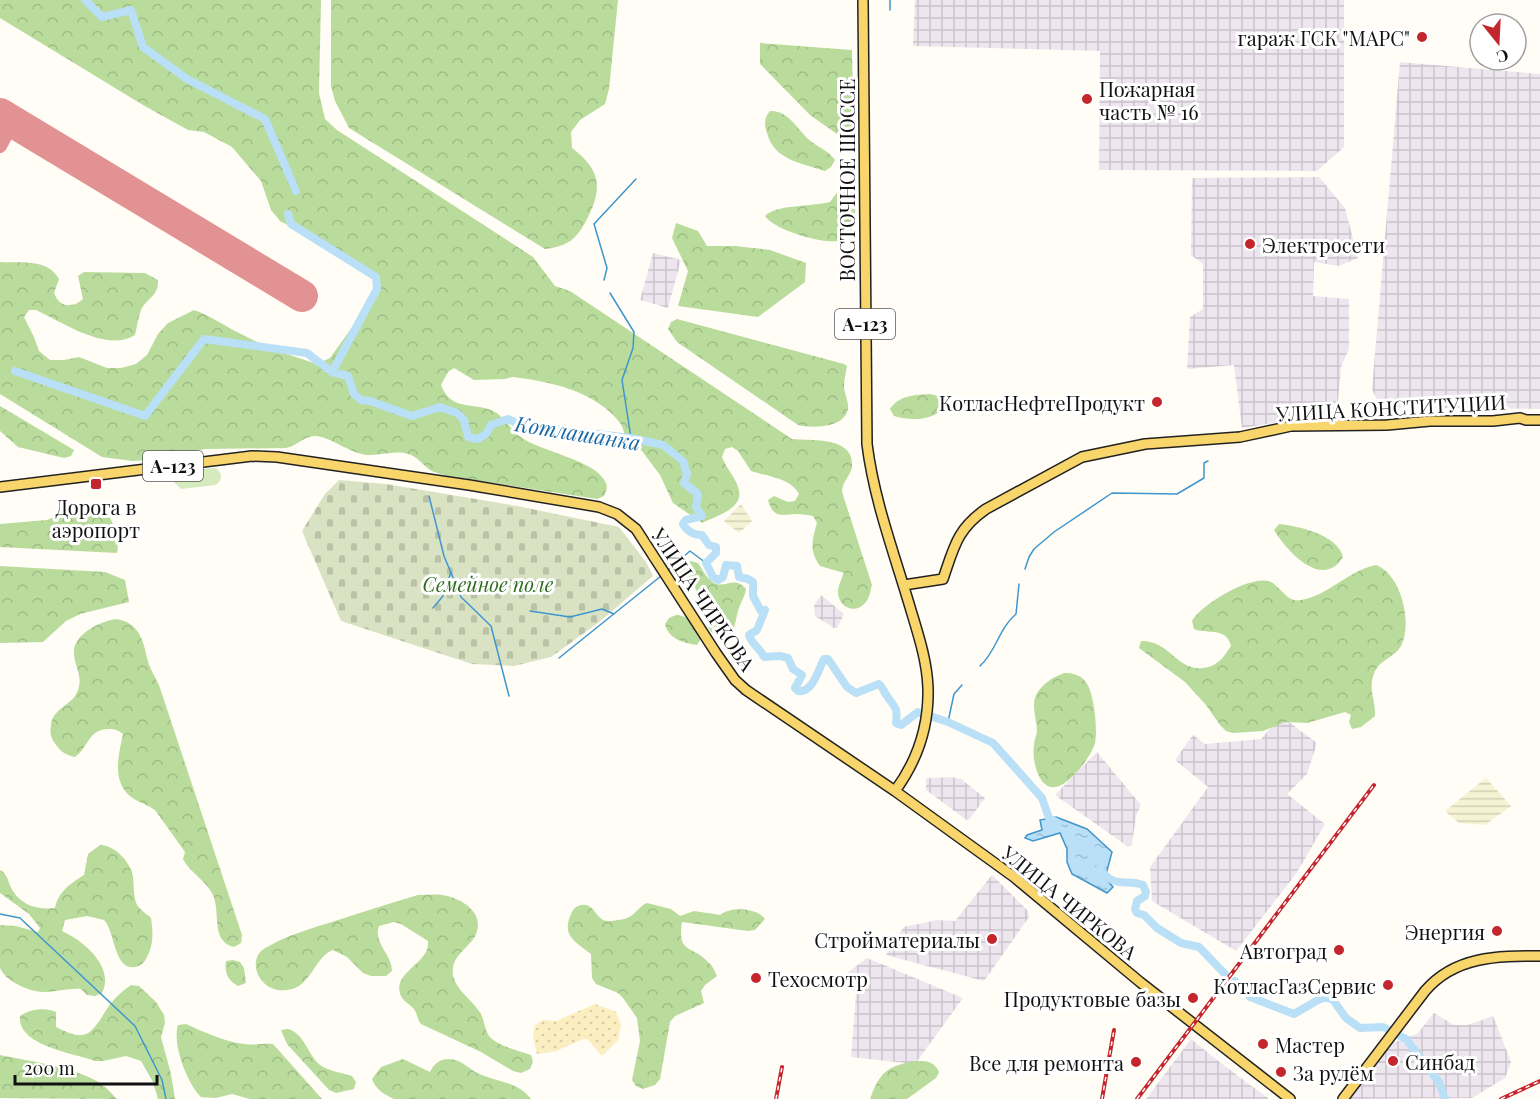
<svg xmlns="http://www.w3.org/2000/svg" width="1540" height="1099" font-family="'Playfair Display',serif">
  <defs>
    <pattern id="industrial-grid" width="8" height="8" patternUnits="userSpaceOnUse" patternTransform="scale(1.5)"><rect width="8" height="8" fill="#eee6ef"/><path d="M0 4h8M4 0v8" fill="none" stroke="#cbc4cc"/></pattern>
    <pattern id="farmland-rules" width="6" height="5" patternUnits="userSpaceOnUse" patternTransform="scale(1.5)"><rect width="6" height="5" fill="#f6f3d4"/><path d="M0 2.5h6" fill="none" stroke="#d2cfb5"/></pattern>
    <pattern id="forest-crowns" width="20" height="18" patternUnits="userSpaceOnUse" patternTransform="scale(1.5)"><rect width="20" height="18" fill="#b9dc9c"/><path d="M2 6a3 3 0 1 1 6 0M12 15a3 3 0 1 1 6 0" fill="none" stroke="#9ebc85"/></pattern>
    <pattern id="sand-dots" width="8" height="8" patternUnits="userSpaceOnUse" patternTransform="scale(1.5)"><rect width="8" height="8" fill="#fbeec1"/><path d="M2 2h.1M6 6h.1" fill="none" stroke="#d6cba5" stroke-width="1.8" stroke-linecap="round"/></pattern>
    <pattern id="cemetery-stones" width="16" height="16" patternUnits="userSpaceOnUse" patternTransform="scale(1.5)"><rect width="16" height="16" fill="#d9e3c4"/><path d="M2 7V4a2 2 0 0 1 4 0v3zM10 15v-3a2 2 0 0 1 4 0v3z" fill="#b9c2a7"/></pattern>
    <pattern id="water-ripples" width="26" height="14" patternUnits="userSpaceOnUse" patternTransform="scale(1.5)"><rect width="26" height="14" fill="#b9e0f7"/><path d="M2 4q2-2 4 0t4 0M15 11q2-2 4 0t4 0" fill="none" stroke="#9ebfd3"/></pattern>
  </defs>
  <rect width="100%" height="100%" fill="#fffdf5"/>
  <path fill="url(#industrial-grid)" d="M915,0H1344V147L1317,171L1099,170L1100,51L913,46Z
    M1400,62L1540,74V409L1380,407L1372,389Z
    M1319,177L1345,208L1358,258L1339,266L1314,262L1313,296L1349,299V349L1341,367L1337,413L1242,428L1234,365L1187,369L1190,317L1203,309V264L1191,255L1192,178Z
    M653,253L681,260L668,308L640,300Z
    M821,595L844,614L837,628H834L815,616L814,605Z
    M1281,716L1317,743L1307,774L1287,794L1325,824L1296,874L1236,951L1152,901L1150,867L1208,787L1175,760L1193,735L1205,744L1261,739Z
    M1097,752L1141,805L1136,816L1132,845L1127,846L1055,795Z
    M952,777L961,779L985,798L968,821L926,790V778Z
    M992,875L1028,911L1029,917L984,981L886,955L904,927L937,920L955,921Z
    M867,958L963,998L915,1064L851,1057L856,994L842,977Z
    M1434,1013L1454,1025H1468L1493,1016L1511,1062L1505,1078L1472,1098L1349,1099L1392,1043L1417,1034Z
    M1191,1039L1217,1060L1269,1099H1146Z"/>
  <path fill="url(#farmland-rules)" d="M741,504L752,521L739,533L724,521Z
    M1486,778L1511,806L1485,825L1459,823L1445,811Z"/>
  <path fill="#d5ebbd" d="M215,468C223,472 223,481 215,485L181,489L174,482L175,476L179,471Z"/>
  <path fill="url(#forest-crowns)" d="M0,0H321L319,93L325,119L337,130L533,257L555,286L570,291L792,439C811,441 854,436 852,466C851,476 842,481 842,492L872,585C870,591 870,598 865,603C855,615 838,607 838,592C838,586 842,578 844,573L820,566C809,551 812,540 817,523L813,516C808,515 802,514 797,514C782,514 774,520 768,500L774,496L788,502L795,501L799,494C791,478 766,476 751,471L738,451L732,447L725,449L722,457C726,468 737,479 739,491C743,509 714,517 702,523L673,503L660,475L642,451L628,444C624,437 625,430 620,423C596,391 549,381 512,377L505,379L474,380L454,368L448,372L441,385C451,411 471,402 491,410C503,415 509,427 518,435C538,452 596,459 606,483C608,488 606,491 604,496L597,499L448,476C442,474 435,473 430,470C423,465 417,456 408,454C395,450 380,456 367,455C349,453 329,436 315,436C304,436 297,446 286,448L204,449L182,455L150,460L133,461L102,457L0,394V262C20,263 48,258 59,279L54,293C59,307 72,309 83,299L78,276L84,272L145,273L158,280C159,296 147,298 141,310C138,318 137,327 135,335C107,353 62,322 36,310H29L24,317L34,337L39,351L50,360H64L79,357L107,368H121L136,364L147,355L158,334L168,323L194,310C212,316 227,328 245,336C268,348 292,356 317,364L330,358L363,312L375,285L370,271L321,242L280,221L271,210L261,181L232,147L204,132L188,130L143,105L0,18Z
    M331,0H618L609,89L605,104L580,120L571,132L572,148C600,169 603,187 588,217C577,239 569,246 545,249L349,128L335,101L331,86Z
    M760,43L852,50L854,146L810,115L760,64Z
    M770,111C790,110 798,132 812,142C821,149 829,151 835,160L831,167L825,171C801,163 774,160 767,133C764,124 764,118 770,111Z
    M852,185C856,195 856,202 855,213C855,223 854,236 842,240C826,246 774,230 765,216C776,204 812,207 830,202C837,193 840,186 852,185Z
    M676,223L698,231L707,246H735L770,250L806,263L805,282L758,317L678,306L688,271L672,238Z
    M677,319L844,364L847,366C846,373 844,379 844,386C844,393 849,402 848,409C844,429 811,428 798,425L677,342L668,329L671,322Z
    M930,394L938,396L944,400L945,407C933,421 910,421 894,416L890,409C899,395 915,395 930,394Z
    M0,406L74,450L71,456L64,458L18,447L0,431Z
    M91,503C96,504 101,506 105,510C113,519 120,542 117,553L0,547V524L47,520L84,504Z
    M1279,524C1299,526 1338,535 1343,557C1322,591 1286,550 1274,530Z
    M691,561L698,563C702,569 707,579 714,583C726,589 734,575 746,589C745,596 743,598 741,603C736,613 737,623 731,633L717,635L710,631L695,587L675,575L678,568Z
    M1376,565C1401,574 1413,623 1401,646C1395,657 1380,660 1375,671C1367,689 1376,700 1375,716L1361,727L1352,729L1349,722L1351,715L1345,712L1307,723L1285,722L1263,731L1233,733L1226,731L1220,725L1206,705L1185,682L1139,648L1141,641C1169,640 1177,671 1203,668C1218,666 1223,658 1231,646C1226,626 1208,635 1194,629L1192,621C1200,605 1253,573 1271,582C1282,588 1287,603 1301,600C1328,596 1347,571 1376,565Z
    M0,566L105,572L125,580L129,602L80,614L66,621L43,642L0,643Z
    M676,615C691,616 695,626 701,639L697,645C684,643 668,639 665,624L669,618Z
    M116,619C138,622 143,639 147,658C149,667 155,677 159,685L242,935L241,943L234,947C210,941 221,913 213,895C206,880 190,873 183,859L185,852L155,810C148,805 141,803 134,799C111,784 118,757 123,734C118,730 115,729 109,729C88,729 89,747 75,757C65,755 60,751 54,742C50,736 50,731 51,725C53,707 73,706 78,690C83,676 75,668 74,654C72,635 100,621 116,619Z
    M1064,673C1072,673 1079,674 1085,681C1094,690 1098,730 1095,743C1091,758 1061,799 1045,784C1036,777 1032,756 1034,745C1034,741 1036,736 1037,732C1037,719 1031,708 1036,695C1042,684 1053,677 1064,673Z
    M100,845C114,845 130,861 133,876C134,886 133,896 137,905C140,910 147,914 151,918C153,933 154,945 146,959C144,963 140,966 135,967C114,971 115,931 104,920L87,916L65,920L62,931C84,941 115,967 102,993L95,996L87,995L81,989C69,988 56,992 44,992C30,992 6,982 0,968C0,959 0,936 0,925L16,926L38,932L40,928L29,914L0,893V871L1,870C10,878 7,882 13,891C22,906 39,910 55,908C58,892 71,883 84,875L88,854Z
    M418,895C426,895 434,894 442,895C462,898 488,914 474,938C468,947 454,956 453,968C450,987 473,999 481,1014C485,1022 485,1034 492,1039C502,1047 519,1051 531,1055L533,1062L530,1069L521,1073L513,1071L481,1052L421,1024C417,1019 417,1012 413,1008C409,1004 405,1002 402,998C388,973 431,964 428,941L401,924L394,922L379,926C373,943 392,954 392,971L386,976H371L363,973L347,957L333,950C314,957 311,988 287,990C259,994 244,958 267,947C288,935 312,928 335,921C363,912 390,903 418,895Z
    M647,903L671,909L680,916L694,911L720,915C731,906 757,908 765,919L755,930L748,931L682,922C677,955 692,944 709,963C713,966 715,972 717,976L705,985L701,991L704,1003L675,1016L670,1022L660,1079L655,1085L643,1089L636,1086L632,1080L640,1041L637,1018L623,998L618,993L596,984L592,978L591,954C576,942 561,936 571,914C573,909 576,906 581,905C596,902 595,923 611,921C616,920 625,920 629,917C636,914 639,906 647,903Z
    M233,960L240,962L244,968L246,983L238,986C228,981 224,972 226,961Z
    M131,985L139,986L156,1002L164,1015L165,1023L161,1037L171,1074L175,1099H158L153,1082L141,1061L126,1056L103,1061H95C74,1053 17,1046 20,1016C29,1009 46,1007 56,1012V1027C85,1042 90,1036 105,1012C112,1000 121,992 131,985Z
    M186,1024C203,1032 226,1042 245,1044C255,1046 264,1042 273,1044L322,1099H250L232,1094L216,1098L201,1097C187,1083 172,1044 178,1025Z
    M288,1029C305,1034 307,1054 320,1065C328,1071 343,1073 352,1076L356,1082L354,1089L336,1093L329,1090L287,1044L281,1030Z
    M0,1055C29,1061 75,1067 100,1083C106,1087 112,1094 117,1099L0,1098Z
    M403,1059L430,1072C434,1064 438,1060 448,1059C460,1059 467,1067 477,1073C496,1082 517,1081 531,1099H394C384,1094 376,1090 372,1079L381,1067Z
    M914,1061C926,1061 933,1060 939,1072L936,1078L907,1099H870C880,1072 886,1067 914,1061Z"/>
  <path fill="url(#sand-dots)" d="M595,1004L616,1012L621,1024L618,1040L602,1056L587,1039H583L556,1051L537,1054L533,1037L535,1025L543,1020L556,1021Z"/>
  <path fill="url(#cemetery-stones)" d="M339,480L386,484L517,506L619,527L646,562L653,576L598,623L551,657L514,666L472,664L341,621L302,531L325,494Z"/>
  <path fill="url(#water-ripples)" stroke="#3f96cf" stroke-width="1.5" d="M1056,817L1087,829L1112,852L1105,878L1113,887L1107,893L1072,874L1067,862V849L1060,833L1033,841L1025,838L1027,835L1042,830L1040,820Z"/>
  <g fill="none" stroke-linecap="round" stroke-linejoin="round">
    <path stroke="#3f96cf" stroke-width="1.5" d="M890,0V10
      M604,280L607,268L594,224L636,179
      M610,293L634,332L633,348L622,380L631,438
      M429,496L444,556L461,597L491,626L509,696
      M1025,569L1029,557L1034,549L1054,532L1112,493L1177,494L1204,478V463L1208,461
      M667,571L690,551L706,563
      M433,608L443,596L451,572
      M530,611L570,617L602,609L614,614
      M559,658L661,576
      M980,666C996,652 999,628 1016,614L1019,584
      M948,722L954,694L962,685
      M0,914L20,918L135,1026L162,1080L166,1099"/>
    <path stroke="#b9e0f7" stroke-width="8" d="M85,0L102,17L131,10L143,47L187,79L265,119L296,191
      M288,214L291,224L376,277L377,289L332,372
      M15,371L145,416L204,339L307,353L332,372L348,376L354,394L361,400L370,401L412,416L440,407L457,413L464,420L468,437L478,439L486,434L491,425L508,419L521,425L631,438L663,445L683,461L687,474L684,483L698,494L696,507L702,516L686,520L683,524C687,531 694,535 702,535L709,545L716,547V553L706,563L713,577L718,580L723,577L726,565L737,566L739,577L748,579L753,582V596L761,611L765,610L757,630L749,635C752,645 760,648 764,657L780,656L788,658L793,669L802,675L795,688L798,691C813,693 818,670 824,659H828L847,687L856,693L879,684C884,688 883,691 887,696C895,708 898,707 896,723L901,725L918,712L922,714
      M930,716L948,722L993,743L1042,798L1049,818L1058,823
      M1100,868C1112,889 1127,879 1143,885L1146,892L1145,896L1137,901L1135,909L1137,913L1144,915L1157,928L1181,943L1199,947L1225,974
      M1235,981L1250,997L1294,1014L1318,1000L1326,997L1333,1000L1346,1018L1360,1028L1383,1027L1406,1039L1439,1082L1445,1099"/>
    <path stroke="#e29292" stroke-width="14" d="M0,146L13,122"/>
    <path stroke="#e29292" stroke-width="32" d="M0,114L302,296"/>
    <g stroke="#222" stroke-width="12">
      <path id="major" d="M863,0L867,444C874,500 894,553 910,607C918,634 927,660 928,688C929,725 917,761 895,791
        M0,487L252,456L277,457L469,485L599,507L617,514L636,529L716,653L735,680L746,690L895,791L1014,877L1140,982L1290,1099
        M904,585L943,579C954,547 957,529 986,509L1082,457L1145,444L1240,437L1291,426L1387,425L1430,421H1493L1520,418L1526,420H1540
        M1343,1099L1425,991C1455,956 1497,956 1540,956"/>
    </g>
    <use href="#major" stroke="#f9d66b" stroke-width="9"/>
    <g stroke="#c4262e" stroke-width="4">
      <path id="rail" d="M776,1099L782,1067
        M1102,1099L1114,1030
        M1137,1099L1374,785
        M1501,1099L1540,1081"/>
    </g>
    <use href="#rail" stroke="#fff" stroke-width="1.5" stroke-dasharray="4.5" stroke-linecap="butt"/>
  </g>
  <g fill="#c4262e" stroke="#fff" stroke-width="2">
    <circle cx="1422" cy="37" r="6"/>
    <circle cx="1087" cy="99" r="6"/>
    <circle cx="1250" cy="244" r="6"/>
    <circle cx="1157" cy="402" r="6"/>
    <rect x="90" y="478" width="12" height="12" rx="3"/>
    <circle cx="1497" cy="931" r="6"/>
    <circle cx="992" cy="939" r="6"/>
    <circle cx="1339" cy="950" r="6"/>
    <circle cx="756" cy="978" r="6"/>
    <circle cx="1388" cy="985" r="6"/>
    <circle cx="1193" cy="998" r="6"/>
    <circle cx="1263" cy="1044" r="6"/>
    <circle cx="1393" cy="1061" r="6"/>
    <circle cx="1136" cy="1062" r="6"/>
    <circle cx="1281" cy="1072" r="6"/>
  </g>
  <g text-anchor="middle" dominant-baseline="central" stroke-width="6" stroke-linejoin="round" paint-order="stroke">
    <g fill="#fff" stroke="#585858" stroke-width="1.5">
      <rect x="835" y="309" width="60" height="30" rx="4.5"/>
      <rect x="143" y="451" width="60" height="30" rx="4.5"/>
    </g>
    <g font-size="18" font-weight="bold" fill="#111">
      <text x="865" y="324">А-123</text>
      <text x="173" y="466">А-123</text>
    </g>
    <g font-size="20" fill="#111" stroke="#fff" text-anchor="end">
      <text x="1410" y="37">гараж ГСК "МАРС"</text>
      <text x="1099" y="88" text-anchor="start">Пожарная<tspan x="1099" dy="23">часть № 16</tspan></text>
      <text x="1262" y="244" text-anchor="start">Электросети</text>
      <text x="1145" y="402">КотласНефтеПродукт</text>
      <text x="96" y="506" text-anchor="middle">Дорога в<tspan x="96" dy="23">аэропорт</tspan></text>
      <text x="1485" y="931">Энергия</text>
      <text x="980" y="939">Стройматериалы</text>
      <text x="1327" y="950">Автоград</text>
      <text x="768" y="978" text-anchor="start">Техосмотр</text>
      <text x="1376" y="985">КотласГазСервис</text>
      <text x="1181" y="998">Продуктовые базы</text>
      <text x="1275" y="1044" text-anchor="start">Мастер</text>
      <text x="1405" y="1061" text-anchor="start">Синбад</text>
      <text x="1124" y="1062">Все для ремонта</text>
      <text x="1293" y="1072" text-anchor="start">За рулём</text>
    </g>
    <g font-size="20" fill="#111" stroke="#fff">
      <text transform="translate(846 180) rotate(-90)">ВОСТОЧНОЕ ШОССЕ</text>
      <text transform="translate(1391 407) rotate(-3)">УЛИЦА КОНСТИТУЦИИ</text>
      <text transform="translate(704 599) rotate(56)">УЛИЦА ЧИРКОВА</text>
      <text transform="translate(1070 902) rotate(39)">УЛИЦА ЧИРКОВА</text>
    </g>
    <g font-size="20" font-style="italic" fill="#2f6b1f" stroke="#fff">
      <text x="488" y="583">Семейное поле</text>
    </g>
    <g font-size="21" font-style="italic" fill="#1768a6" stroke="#fff">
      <text transform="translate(578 432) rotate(9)">Котлашанка</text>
    </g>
  </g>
  <g transform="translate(1498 42) rotate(162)"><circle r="28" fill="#ffffff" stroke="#a0a0a0" stroke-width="1.5"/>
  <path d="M0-4.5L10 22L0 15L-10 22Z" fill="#c4262e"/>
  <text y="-9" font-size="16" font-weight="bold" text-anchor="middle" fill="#111111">С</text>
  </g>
  <path d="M15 1075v9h142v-9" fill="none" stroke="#111111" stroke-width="3"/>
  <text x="24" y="1075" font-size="18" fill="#111111" stroke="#ffffff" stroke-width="4.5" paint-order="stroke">200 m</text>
</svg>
